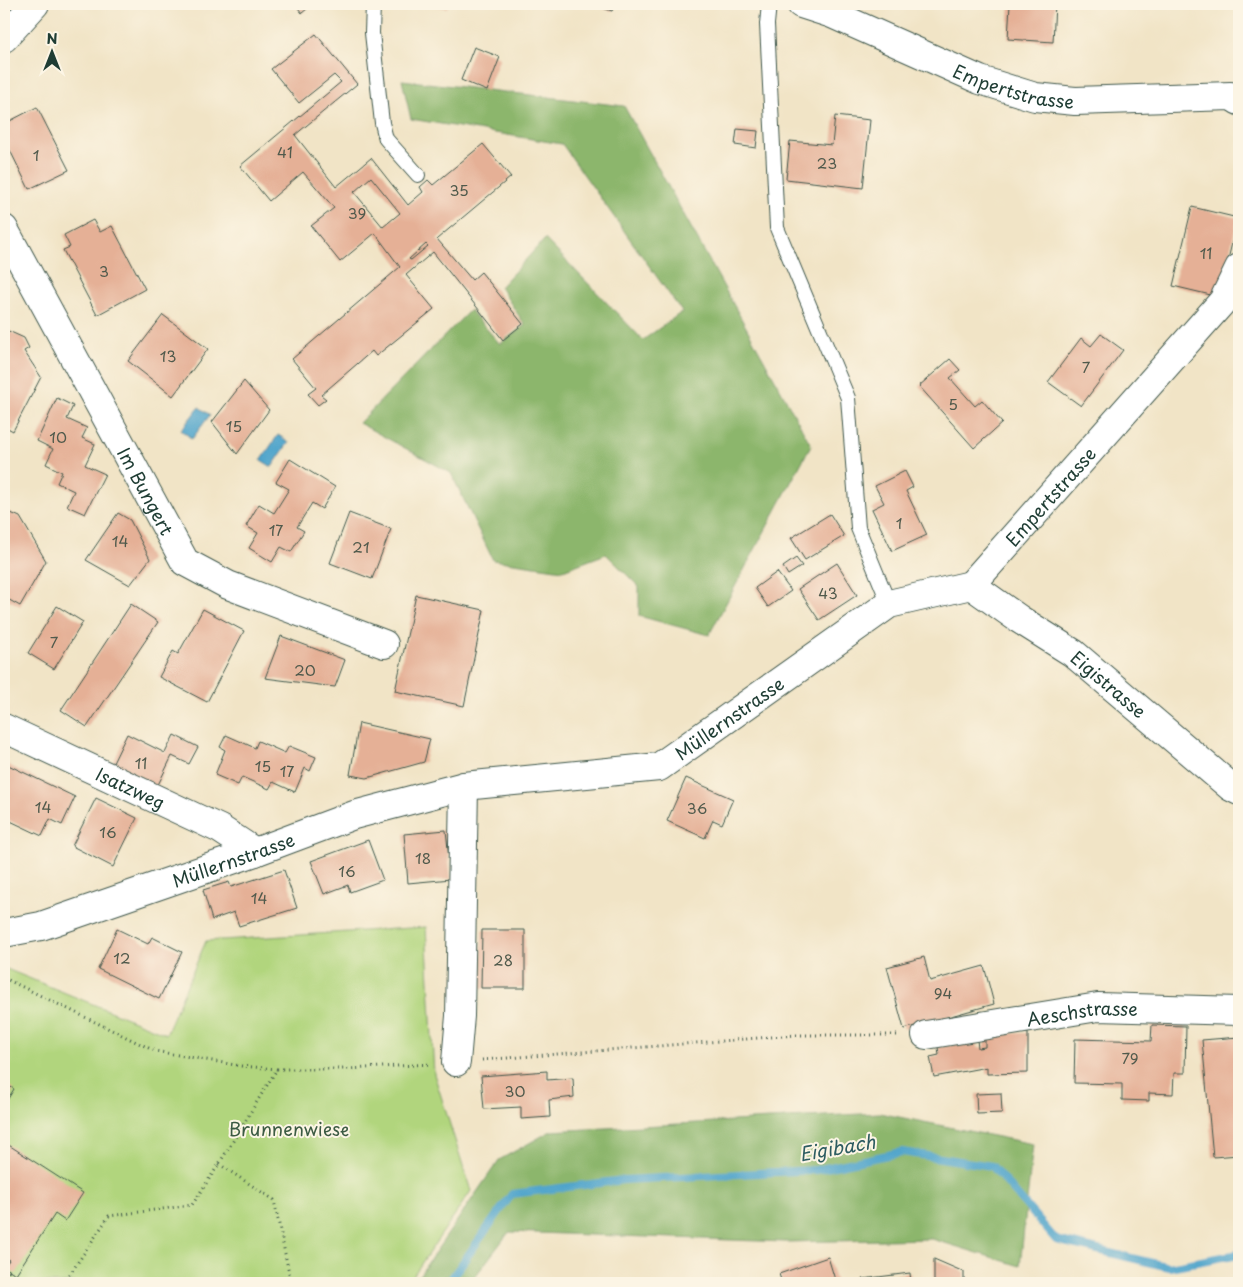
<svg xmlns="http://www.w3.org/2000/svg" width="1243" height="1287" font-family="'Playpen Sans',sans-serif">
  <rect width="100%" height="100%" fill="#fcf5e5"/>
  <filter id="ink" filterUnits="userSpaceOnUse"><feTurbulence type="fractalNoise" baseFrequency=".02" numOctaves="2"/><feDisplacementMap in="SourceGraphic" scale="10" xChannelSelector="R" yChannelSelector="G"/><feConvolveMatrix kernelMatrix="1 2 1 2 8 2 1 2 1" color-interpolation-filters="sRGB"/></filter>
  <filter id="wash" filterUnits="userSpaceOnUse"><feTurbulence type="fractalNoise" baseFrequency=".0096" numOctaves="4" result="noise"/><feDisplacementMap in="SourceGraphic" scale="20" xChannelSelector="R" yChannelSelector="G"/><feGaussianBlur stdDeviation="1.12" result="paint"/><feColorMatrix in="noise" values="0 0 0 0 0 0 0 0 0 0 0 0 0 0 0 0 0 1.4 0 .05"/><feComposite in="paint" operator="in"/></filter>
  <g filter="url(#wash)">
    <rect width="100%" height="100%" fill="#f1e4c6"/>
    <path fill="#b1d57d" stroke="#688958" d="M426,927L434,1074L471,1191L408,1283H4V968L166,1034L206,941Z"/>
    <path fill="#8cb66c" stroke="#567a50" d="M402,80L624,106L811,445L709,635L639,616V587L606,554L563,570L493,560L451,473L359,423L470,310L500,344L525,325L500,287L545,239L643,340L682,312L562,144L411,119Z
      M879,1113L1033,1144L1020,1266L932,1239L785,1242L509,1232L470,1283H414L499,1160L551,1131Z"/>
    <path fill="#4fa4cb" stroke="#377080" d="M199,407L210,415L192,439L181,430Z
      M278,435L289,442L272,467L261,460Z"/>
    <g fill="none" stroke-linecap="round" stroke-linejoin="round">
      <path stroke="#4fa4cb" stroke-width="8" d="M448,1283L512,1194L624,1180L816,1170L902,1152L992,1166L1056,1240L1169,1267L1239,1254"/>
    </g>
    <g id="blocks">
      <path fill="#e5b096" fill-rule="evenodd" d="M295,4H313L302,13Z
        M427,4H448L447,8Z
        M590,4H615L612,11Z
        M1010,4H1055L1053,42L1008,39Z
        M316,34L357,84L295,135L336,187L371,158L408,205L423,192L420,187L428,180L433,185L483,144L511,177L437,239L472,280L481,272L523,324L503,340L433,252L406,275L434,309L376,356L372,351L321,395L326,399L318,405L308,394L316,388L292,359L400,267L375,233L340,262L311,226L334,208L303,172L269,201L240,166L341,82L334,75L299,103L271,69ZM371,177L400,213L383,227L354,192ZM426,244L428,246L411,260L409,259Z
        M474,47L500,57L487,91L461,80Z
        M37,107L69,170L29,189L4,138V124Z
        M835,116L870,120L863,188L786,179L790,141L832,145Z
        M737,129L758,131L756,148L735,145Z
        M1192,207L1238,218L1219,297L1173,286Z
        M93,220L100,232L112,226L145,289L97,315L63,250L70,247L64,235Z
        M163,315L208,349L173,396L128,361Z
        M4,329L24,338L29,348L24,351L41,377L13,431L4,426Z
        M1101,334L1123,350L1081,406L1048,382L1081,338L1091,346Z
        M950,359L960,370L950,378L975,406L982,400L1002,423L974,448L919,386Z
        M244,381L269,410L237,454L212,422Z
        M57,398L73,406L67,419L87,428L82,438L95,444L85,465L105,474L85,514L67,506L74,491L57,483L62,472L46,464L53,449L37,441Z
        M290,459L335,487L322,509L312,503L297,527L304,531L291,552L281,547L272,562L249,548L258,533L246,526L259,504L274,513L289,489L276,482Z
        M905,471L913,487L906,491L927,535L892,551L872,509L884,503L875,486Z
        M4,510L20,517L46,561L20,606L4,597Z
        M118,513L130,520L150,559L130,585L86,560Z
        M349,513L391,529L372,579L330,563Z
        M830,514L844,536L805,560L791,538Z
        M796,558L802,566L788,575L783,567Z
        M837,563L857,595L819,620L798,589Z
        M777,572L791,591L768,607L755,588Z
        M416,595L484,610L464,706L395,691Z
        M131,604L158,622L87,727L61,710Z
        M57,606L83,622L54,669L28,653Z
        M203,609L244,631L207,702L159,677L173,651L178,654Z
        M281,636L345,660L335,687L265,678Z
        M359,723L430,739L424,762L367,778L350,775Z
        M127,734L165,753L174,735L198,747L189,764L172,756L157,787L112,765Z
        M226,735L255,748L258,741L285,753L289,746L316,757L310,771L305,768L295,792L273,782L269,789L242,777L238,785L215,775L225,750L220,747Z
        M4,763L75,797L62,825L50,819L42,836L4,818Z
        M686,778L733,799L722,824L713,820L705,838L667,821Z
        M96,798L137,818L113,867L72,846Z
        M446,830L451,879L408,883L404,834Z
        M368,840L383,880L350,892L348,885L324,894L311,861Z
        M284,870L297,908L239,926L234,912L212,920L203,890L229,882L231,887Z
        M117,929L148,944L152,937L182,952L159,999L98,969Z
        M482,930H525V988H481Z
        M924,957L930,981L984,966L994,1004L904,1029L887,967Z
        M1152,1025L1186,1026L1185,1073H1174L1173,1094L1149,1093V1101L1122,1100V1084L1074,1083L1075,1039L1151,1041Z
        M1028,1033V1073L987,1074V1067L934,1077L930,1057L939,1055L938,1047L977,1040L978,1048L985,1047V1034Z
        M1239,1037V1155L1213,1157L1202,1040Z
        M547,1071V1080L573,1078L574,1097L549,1100L550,1117L521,1119V1107L484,1109L481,1076Z
        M4,1083L14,1089L4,1105Z
        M1001,1093L1002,1113L977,1114L976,1094Z
        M4,1142L83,1193L65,1221L55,1214L16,1274L4,1267L9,1260L4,1257Z
        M828,1257L836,1283H782L779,1274Z
        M934,1259L964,1272V1281H977V1283H934Z
        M910,1273L911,1283H863L862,1279Z"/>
    </g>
  </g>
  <g filter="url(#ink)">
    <use href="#blocks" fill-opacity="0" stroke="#3e564a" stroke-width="1"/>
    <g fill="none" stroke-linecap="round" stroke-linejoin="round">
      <g stroke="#3e564a" stroke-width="16">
        <path id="lane" d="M373,4L372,33L382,123L386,139L418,175
          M769,4L767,24L777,228L848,398L858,528L889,604"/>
      </g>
      <g stroke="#3e564a" stroke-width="30">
        <g id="street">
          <path id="s1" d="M801,4L832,14L980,80L1035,97L1075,101L1231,96L1239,101"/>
          <path d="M4,38L35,4"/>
          <path id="s2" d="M4,229L185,562L228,585L384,644"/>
          <path id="s3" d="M971,585L1223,301L1239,268"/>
          <path id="s4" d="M971,585L1019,619L1073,653L1231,787L1239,791"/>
          <path id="s5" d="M4,728L220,829L255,852"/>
          <path id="s6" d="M4,933L41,926L255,852L354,815L464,786L659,767L889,604L971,585"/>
          <path id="s7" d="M926,1035L1098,1007L1239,1011"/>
          <path d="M456,1062L460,1016L464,786"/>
        </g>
      </g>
      <path stroke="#3e564a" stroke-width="3" stroke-dasharray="1 4" stroke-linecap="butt" d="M4,978L155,1051L241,1066L277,1069
        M482,1060L796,1035H900
        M219,1164L274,1200L291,1283
        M4,1269L30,1283
        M64,1283L109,1216L192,1205L219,1164L277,1069H349L431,1064"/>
      <use href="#lane" stroke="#fff" stroke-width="14"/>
      <use href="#street" stroke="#fff" stroke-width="28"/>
    </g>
  </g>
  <g text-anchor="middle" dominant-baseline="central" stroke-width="4" stroke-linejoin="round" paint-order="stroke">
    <g font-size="15" fill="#505a4c">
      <text x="285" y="151">41</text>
      <text x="36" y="154">1</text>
      <text x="827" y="162">23</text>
      <text x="459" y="189">35</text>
      <text x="357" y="212">39</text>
      <text x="1206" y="252">11</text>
      <text x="104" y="270">3</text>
      <text x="168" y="355">13</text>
      <text x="1086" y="366">7</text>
      <text x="953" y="403">5</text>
      <text x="234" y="425">15</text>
      <text x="58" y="436">10</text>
      <text x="899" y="522">1</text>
      <text x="276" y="529">17</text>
      <text x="120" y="540">14</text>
      <text x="361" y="546">21</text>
      <text x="828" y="592">43</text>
      <text x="54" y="641">7</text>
      <text x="305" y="669">20</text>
      <text x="141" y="762">11</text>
      <text x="263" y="765">15</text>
      <text x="287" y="770">17</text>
      <text x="43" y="806">14</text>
      <text x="697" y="807">36</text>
      <text x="108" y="831">16</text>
      <text x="423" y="857">18</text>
      <text x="347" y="870">16</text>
      <text x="259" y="897">14</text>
      <text x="122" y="957">12</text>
      <text x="503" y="959">28</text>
      <text x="943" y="992">94</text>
      <text x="1130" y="1057">79</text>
      <text x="515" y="1090">30</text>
    </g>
    <g font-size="18" fill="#1f3d34" stroke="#fcf5e5">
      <text stroke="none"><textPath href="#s1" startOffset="229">Empertstrasse</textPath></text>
      <text stroke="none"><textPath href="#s2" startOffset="298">Im Bungert</textPath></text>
      <text stroke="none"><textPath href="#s3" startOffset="119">Empertstrasse</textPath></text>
      <text stroke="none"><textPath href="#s4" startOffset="170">Eigistrasse</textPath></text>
      <text stroke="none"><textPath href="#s6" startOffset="765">Müllernstrasse</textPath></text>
      <text stroke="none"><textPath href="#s5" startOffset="140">Isatzweg</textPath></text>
      <text stroke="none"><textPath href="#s6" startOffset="241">Müllernstrasse</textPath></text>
      <text stroke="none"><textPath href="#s7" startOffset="158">Aeschstrasse</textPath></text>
    </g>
    <g font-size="18" fill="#3c5b43" stroke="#fcf5e5">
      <text x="289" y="1128">Brunnenwiese</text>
    </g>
    <g font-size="19" font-style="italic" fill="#2d5c61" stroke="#fcf5e5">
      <text transform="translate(837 1147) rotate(-10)">Eigibach</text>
    </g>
  </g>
  <rect width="1243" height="1287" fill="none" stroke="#fcf5e5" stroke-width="20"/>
  <g transform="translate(52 52)" stroke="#fcf5e5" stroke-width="4" paint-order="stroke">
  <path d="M0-4L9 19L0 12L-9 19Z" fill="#1f3d34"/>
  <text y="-8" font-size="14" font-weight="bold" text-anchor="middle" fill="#1f3d34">N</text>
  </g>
</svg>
